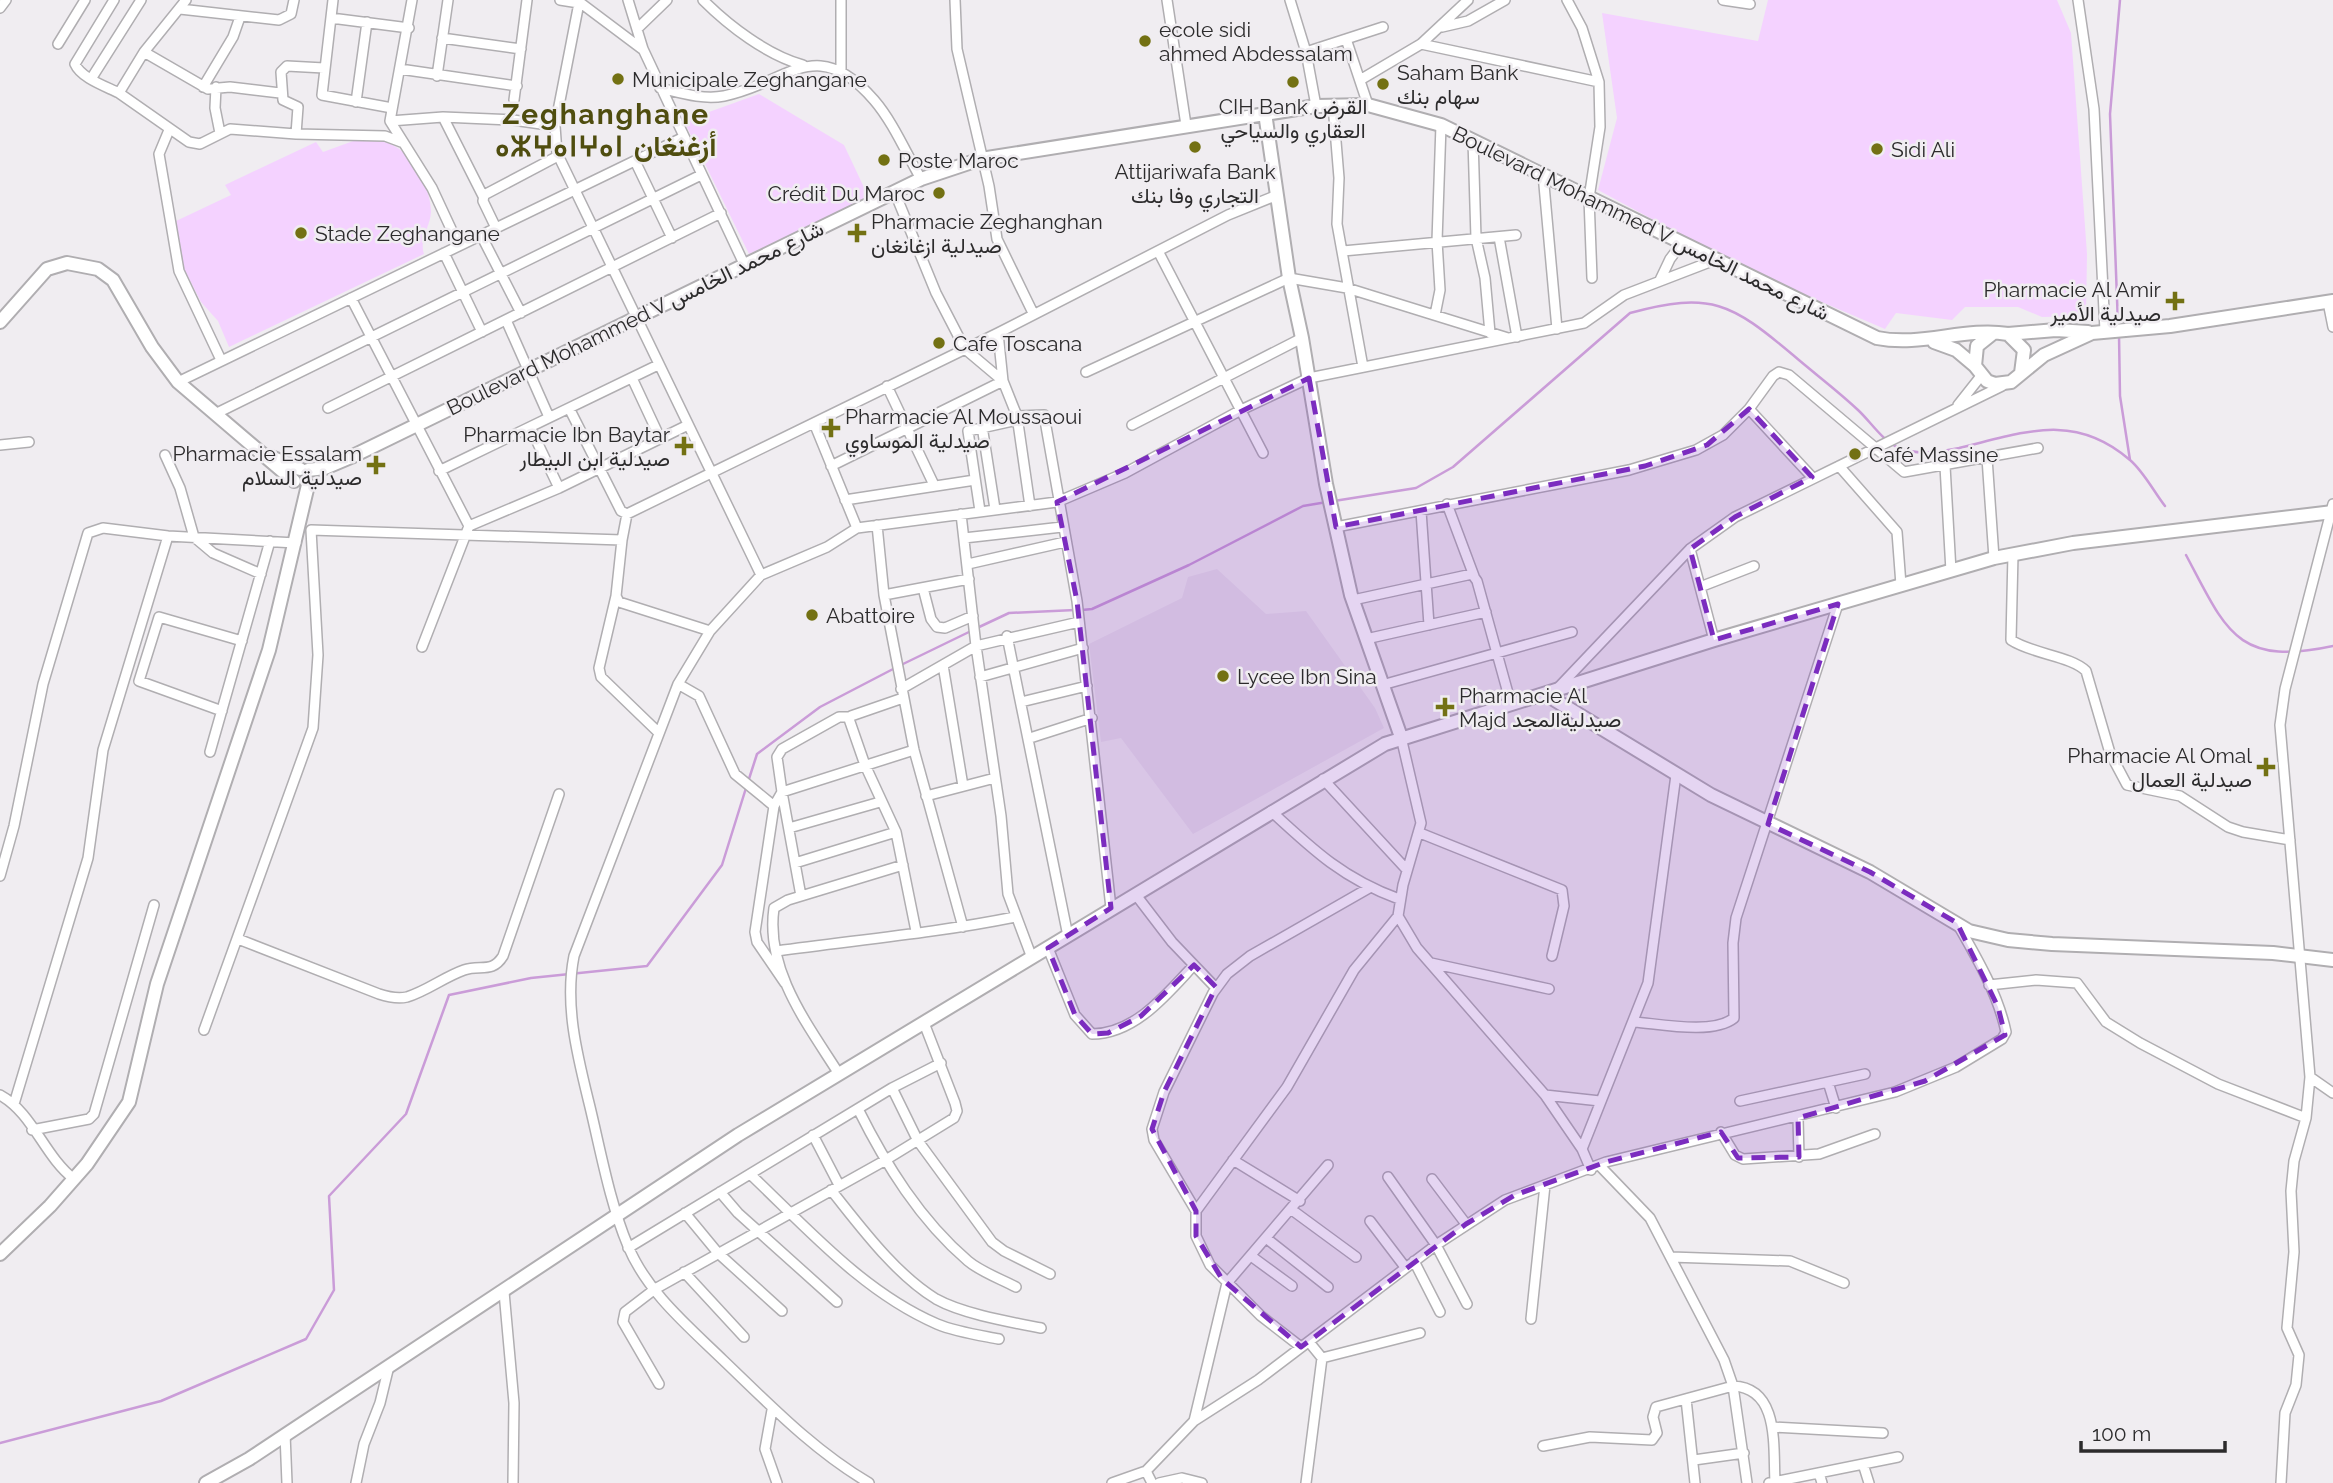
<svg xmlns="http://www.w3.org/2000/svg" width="2333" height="1483" font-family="Raleway,Vazirmatn,'Noto Sans Tifinagh',sans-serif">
  <rect width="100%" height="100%" fill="#f0edf1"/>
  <path fill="#e8e0ea" d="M1217,569L1266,614L1306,611L1375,708L1384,728L1193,834L1121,738L1101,742L1089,644L1182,598L1188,577Z"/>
  <path fill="#f4d2ff" d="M1768,0H2057L2071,33L2087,254L2086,316L2042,317L2018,307H1965L1952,320L1896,313L1885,329L1745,269L1598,190L1617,118L1602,13L1758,41Z
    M759,94L844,145L869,198L749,254L684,121Z
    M356,140C365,141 375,140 384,142C410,147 431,187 431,212C430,228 419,238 424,254L229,347L218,321L201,302L182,265L176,221L231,195L225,185L316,142L323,152Z"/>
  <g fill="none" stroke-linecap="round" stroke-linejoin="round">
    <path stroke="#ca9cd8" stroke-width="2.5" d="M2118,325L2110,114L2120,0
      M2119,335L2120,396L2130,460
      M1334,501L1416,488L1453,467L1630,313C1711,291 1731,303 1793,355C1815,374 1838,391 1858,410C1870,421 1882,440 1897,447C1918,456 1937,452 1959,448C2022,433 2074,411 2130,460C2144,472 2154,492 2165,506
      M2186,555C2226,630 2236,667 2333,646
      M1082,610L1092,609L1189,565L1303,506L1327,502
      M977,628L1009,613L1075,610
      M901,665L971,631
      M748,782L757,754L820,707L895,668
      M0,1443L161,1401L306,1339L334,1290L329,1196L406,1114L449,995L531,978L647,966L722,865L746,788"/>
    <g stroke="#b0aeb1" stroke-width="12">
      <path id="street" d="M114,0L75,64C81,78 105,86 119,93
        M186,0L144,52L119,93L189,142L200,144L230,129L296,134L298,107L283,100L281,72L287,66L324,68
        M333,0L322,95L392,108
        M412,0L390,121L432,188L459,246
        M560,0L579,3
        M628,0L643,49L745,266
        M703,0C729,26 767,55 803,65
        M955,0L957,49L989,186L997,239L1033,313
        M1167,0L1186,125
        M1290,0L1306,52L1316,106
        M1567,0L1582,28L1599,82L1600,127L1589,198L1592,278
        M1723,0L1750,4
        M2078,0L2094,109L2105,331
        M578,1L642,49
        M579,3L555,126L557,153L761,575
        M0,8L6,0
        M180,9L279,20L291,14L294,0
        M331,18L409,28
        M1442,27L1468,21L1505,0
        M638,28L667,0
        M442,38L521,49
        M1346,39L1368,105
        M58,44L85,0
        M1421,44L1599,82
        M144,52L208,89L230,87L280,93
        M1306,52L1383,27
        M400,69L517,86
        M841,72V0
        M437,76L448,0
        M91,79L141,0
        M1360,80L1421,44L1468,0
        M203,87L233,37L240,17
        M216,87L215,108L220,133
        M660,88C681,93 703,100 724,96C788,83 816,33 874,100C893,122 906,153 921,179
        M514,100L527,0
        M356,102L367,22
        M1333,105L1339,178L1337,224L1363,367
        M443,117L483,196
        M390,121L443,117L513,120L555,126
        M169,130L159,154L179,271L221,360
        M296,134L385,136L401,142
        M1473,140L1476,238L1485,278L1490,333
        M635,161L672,238
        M1543,174L1557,329
        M895,193L936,293L965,349L1003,381
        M496,228L483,201L484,195L558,156
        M481,235L521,313
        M1499,237L1517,337
        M1158,251L1263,453
        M1343,251L1516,235
        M444,253L482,332
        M1660,280L1670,259L1682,243
        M351,298L469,526
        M2328,302L2333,327
        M1435,315L1440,290L1437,241L1441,125
        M506,320L549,417
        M998,333L1003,381L1017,416L1044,415L1077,601L1111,908
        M1086,372L1289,278L1347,288L1508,338
        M632,378L660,438
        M178,382L684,137
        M887,386L934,485
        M1958,405L1981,376
        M328,408L721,213
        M569,408L621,511L627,514L998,333L1228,215L1275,196
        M1749,409L1812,477
        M217,413L701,175
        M1017,416L1030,506
        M814,423L857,528
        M1132,425L1302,338
        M982,426L995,509
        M530,427L559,488
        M0,445L29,442
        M165,455L180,488L194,537L213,553L261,574
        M1987,458L1994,558
        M831,466L1003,381
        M1839,466L1897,532L1901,585
        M1945,466L1951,571
        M439,471L658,365
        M845,500L975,480
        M1447,504L1474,576
        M2333,504L2285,689L2280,725L2310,1077L2333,1093
        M980,511L968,431L1017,420
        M1421,511L1429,625
        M961,514L976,646L1001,816L1008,894L1032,958
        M877,525L884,595L969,579
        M1336,527L1629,470L1696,450L1723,435L1749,409L1773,376L1779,372L1789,375L1904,472L2038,448
        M964,538L1062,527
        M622,540L627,514
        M1690,549L1714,640
        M2013,554L2011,640C2032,654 2071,656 2086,671L2110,753L2127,785L2180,796L2228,827L2243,832L2290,840
        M968,564L1065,542
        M1700,587L1754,566
        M923,588L931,619L937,627L945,628L973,616
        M884,595L914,750L963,927
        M616,596L599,668L601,677L659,733
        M1353,600L1472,574L1477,581L1511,704
        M1007,636L1068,936
        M1366,639L1486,612
        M422,647L469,526L559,488L688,425
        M943,665L963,786
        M980,677L1083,648
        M678,684L699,696L735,774L774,806L755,932L757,942L785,983
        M1382,685L1572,632
        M901,689L976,646L1079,622
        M1557,689L1690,549L1735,517L2002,386
        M903,698L851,716L849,719L865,765L896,832L916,931
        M1021,702L1087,686
        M222,711L139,681L159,617L242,641
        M1401,737L1421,823L1403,885L1398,916L1417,948L1545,1095L1582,1149L1591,1170
        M1030,738L1092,718
        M210,752L270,541
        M1323,779L1407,870
        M926,796L995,778
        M774,806L782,792L777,757L782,749L839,717H850
        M1271,811C1314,851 1344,879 1399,899
        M789,828L880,802
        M1420,833L1562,890L1564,906L1552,956
        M795,863L896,832
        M0,876L14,826L43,684L88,533L103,528L168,536L296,543
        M1136,895L1172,942L1216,988
        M801,896L782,792L914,750
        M238,939L379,994C388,997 398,999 407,997C427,991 444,977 464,970C480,964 492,974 503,956L559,794
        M1048,948L1075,1015L1092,1034C1135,1034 1167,994 1194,965
        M777,951C856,940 936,933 1015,917
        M1431,963L1549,989
        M1989,985L2036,980L2077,983L2106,1022L2140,1043L2218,1084L2306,1118
        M1635,1022C1660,1024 1713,1035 1734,1018L1733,943L1736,918L1838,604
        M204,1030L313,728L318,655L311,530L622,540L616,596L619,602L710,631
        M839,1074C808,1025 765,970 774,908L788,900L903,865
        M1828,1082L1836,1108
        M892,1088L918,1141L992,1242L1004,1251L1050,1274
        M0,1095C33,1113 44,1156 74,1179
        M1545,1095L1600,1101
        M1740,1101L1865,1074
        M14,1104L88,858L103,750L168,536
        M858,1109C886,1165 920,1220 968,1261C981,1272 1001,1279 1016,1287
        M1798,1118L1799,1157
        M32,1130L89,1119L94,1114L154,905
        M1721,1132L1735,1155L1743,1159L1819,1154L1875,1134
        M813,1135L839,1185
        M1582,1149L1648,983L1676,775
        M1233,1160L1300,1201
        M1599,1165L1650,1218L1724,1360L1733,1386L1747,1483
        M750,1174C807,1228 863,1292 937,1324C956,1332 978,1335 999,1339
        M1388,1177L1436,1245L1467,1304
        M1432,1179L1466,1224
        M831,1190C860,1226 895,1274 936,1299C963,1314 1010,1322 1041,1328
        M720,1192L738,1213L837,1302
        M1292,1210L1356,1257
        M1196,1211L1154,1140L1152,1129L1164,1092L1213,993L1227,974L1250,956L1369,888
        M685,1213L718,1253L782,1311
        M1370,1221L1405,1267
        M1266,1238L1328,1287
        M628,1248L892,1088L941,1063
        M1251,1256L1292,1286
        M1671,1257L1790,1261L1844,1283
        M1414,1261L1440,1312
        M684,1272L744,1337
        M504,1292L514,1403L513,1483
        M1531,1319L1545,1185
        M1301,1347L1261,1316L1210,1265L1196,1236V1211L1287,1087L1354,970L1398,916
        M1322,1358L1420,1333
        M659,1384L623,1322L625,1312L655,1289L884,1161L954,1118L957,1111L955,1103L924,1023
        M1686,1399L1695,1483
        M772,1410L765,1449L777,1483
        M1194,1421L1227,1283L1328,1165
        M1772,1427L1883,1433
        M285,1434L287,1483
        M1543,1446L1590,1437L1652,1440L1657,1433L1653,1417L1656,1407L1733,1386C1780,1388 1773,1447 1775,1482
        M1694,1460L1744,1453
        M1863,1464L1869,1483
        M1146,1471L1152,1483
        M1819,1473L1822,1483
        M356,1483L364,1444L380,1403L389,1366
        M869,1483C813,1450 769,1404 723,1360C688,1326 647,1292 628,1246C610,1203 601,1153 590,1107C578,1058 564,1006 574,956L678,684L710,631L761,575L827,547L857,528L1057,502L1125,473L1241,410L1309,378L1584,323L1624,295L1715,260
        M1112,1483L1146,1471L1194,1421L1258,1380L1436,1245L1505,1200L1606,1162L1895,1092L1956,1067L2002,1039L2006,1032C1998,994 1977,958 1958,925
        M1159,1483L1182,1478L1202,1483
        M1306,1483L1322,1358L1309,1342
        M1769,1483L1898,1457
        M2281,1483L2285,1413L2296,1385L2299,1355L2287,1328L2294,1252L2291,1191L2294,1161L2306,1118L2310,1077"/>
    </g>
    <g stroke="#b0aeb1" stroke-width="16">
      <path id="secondary" d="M1265,113L1289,278L1302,338L1326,484L1351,595L1401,737
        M0,322L47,269L67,263L98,269L113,280L152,347L178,382L294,481
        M1992,334L1977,346L1975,366L1987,381L1995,384L2011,382L2044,355L2092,333L2170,326L2333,301
        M2008,334L2056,330L2088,332
        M1934,342L1956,350L1975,366
        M271,457L300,469
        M308,470L325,468L351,457L921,179L981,159L1316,106L1368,105L1441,125L1877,338C1921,347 1965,327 2008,334L2024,350L2021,373
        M1545,694L1711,795L1870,872L1969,931L2008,940L2052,944L2273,953L2333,960
        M0,1254L50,1206L87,1164L129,1102L157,984L269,650L308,485
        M206,1483L249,1459L738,1135L1385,744L1714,640L1994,558L2073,543L2333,512"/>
    </g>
    <use href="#street" stroke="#fff" stroke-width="9"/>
    <use href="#secondary" stroke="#fff" stroke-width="12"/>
  </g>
  <path fill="#7b2cbf" fill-opacity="0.2" stroke="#7b2cbf" stroke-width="5" stroke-dasharray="14 9" stroke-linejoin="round" d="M1309,378L1336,527L1645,466L1707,445L1749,409L1812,477L1735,517L1690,549L1714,640L1838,604L1768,824L1870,872L1957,923L1998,1007L2005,1035L1925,1081L1798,1118L1799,1157L1738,1158L1721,1132L1606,1162L1515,1195L1466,1224L1301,1347L1222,1279L1196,1236V1211L1152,1129L1164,1092L1216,987L1194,965L1141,1016L1108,1033L1092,1034L1075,1015L1048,948L1111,908L1077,601L1057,502Z"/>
  <g fill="#737113" stroke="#f0edf1" stroke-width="2.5">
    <circle cx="1145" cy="41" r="7"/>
    <circle cx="618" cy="79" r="7"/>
    <circle cx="1293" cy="82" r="7"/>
    <circle cx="1383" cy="84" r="7"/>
    <circle cx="1195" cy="147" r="7"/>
    <circle cx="1877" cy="149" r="7"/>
    <circle cx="884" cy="160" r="7"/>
    <circle cx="939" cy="193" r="7"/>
    <circle cx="301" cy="233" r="7"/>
    <path d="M853.5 222.5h7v7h7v7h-7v7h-7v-7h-7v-7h7z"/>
    <path d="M2171.5 290.5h7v7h7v7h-7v7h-7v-7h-7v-7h7z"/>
    <circle cx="939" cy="343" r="7"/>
    <path d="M827.5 417.5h7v7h7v7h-7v7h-7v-7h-7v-7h7z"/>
    <path d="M680.5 435.5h7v7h7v7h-7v7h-7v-7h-7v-7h7z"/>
    <circle cx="1855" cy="454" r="7"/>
    <path d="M372.5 454.5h7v7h7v7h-7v7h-7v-7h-7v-7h7z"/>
    <circle cx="812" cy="615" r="7"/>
    <circle cx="1223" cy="676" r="7"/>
    <path d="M1441.5 696.5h7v7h7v7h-7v7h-7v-7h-7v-7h7z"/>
    <path d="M2262.5 756.5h7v7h7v7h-7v7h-7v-7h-7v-7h7z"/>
  </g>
  <g text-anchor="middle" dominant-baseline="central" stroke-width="5" stroke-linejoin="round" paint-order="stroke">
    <g font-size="21" fill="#2c2b2c" stroke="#f0edf1" text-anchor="start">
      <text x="1159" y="29">ecole sidi<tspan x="1159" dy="24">ahmed Abdessalam</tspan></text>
      <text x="1397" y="72">Saham Bank<tspan x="1397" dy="24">سهام بنك</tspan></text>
      <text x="632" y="79">Municipale Zeghangane</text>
      <text x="1293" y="106" text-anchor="middle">CIH Bank القرض<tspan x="1293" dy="24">العقاري والسياحي</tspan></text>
      <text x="1891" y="149">Sidi Ali</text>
      <text x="898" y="160">Poste Maroc</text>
      <text x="1195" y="171" text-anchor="middle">Attijariwafa Bank<tspan x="1195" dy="24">التجاري وفا بنك</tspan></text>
      <text x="925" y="193" text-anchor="end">Crédit Du Maroc</text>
      <text x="871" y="221">Pharmacie Zeghanghan<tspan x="871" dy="24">صيدلية ازغانغان</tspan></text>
      <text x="315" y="233">Stade Zeghangane</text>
      <text x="2161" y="289" text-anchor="end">Pharmacie Al Amir<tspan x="2161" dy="24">صيدلية الأمير</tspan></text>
      <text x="953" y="343">Cafe Toscana</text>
      <text x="845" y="416">Pharmacie Al Moussaoui<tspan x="845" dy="24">صيدلية الموساوي</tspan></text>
      <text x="670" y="434" text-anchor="end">Pharmacie Ibn Baytar<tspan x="670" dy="24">صيدلية ابن البيطار</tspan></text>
      <text x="362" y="453" text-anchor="end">Pharmacie Essalam<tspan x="362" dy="24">صيدلية السلام</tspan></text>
      <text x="1869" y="454">Café Massine</text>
      <text x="826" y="615">Abattoire</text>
      <text x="1237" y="676">Lycee Ibn Sina</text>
      <text x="1459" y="695">Pharmacie Al<tspan x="1459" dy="24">Majd صيدليةالمجد</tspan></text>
      <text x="2252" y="755" text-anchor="end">Pharmacie Al Omal<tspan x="2252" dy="24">صيدلية العمال</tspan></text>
    </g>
    <g font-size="21" fill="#2c2b2c" stroke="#f0edf1">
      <text transform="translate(1641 223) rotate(26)">Boulevard Mohammed V شارع محمد الخامس</text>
      <text transform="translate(635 318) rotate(-26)">Boulevard Mohammed V شارع محمد الخامس</text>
    </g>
    <g font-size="28" font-weight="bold" letter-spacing="2" fill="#4f4d0f" stroke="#f0edf1">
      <text x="606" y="114">Zeghanghane<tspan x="606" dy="32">ⴰⵣⵖⴰⵏⵖⴰⵏ أزغنغان</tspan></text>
    </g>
  </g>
  <path d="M2081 1441v10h144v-10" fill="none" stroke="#2c2b2c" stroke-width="3.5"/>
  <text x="2092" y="1441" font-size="21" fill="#2c2b2c" stroke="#f0edf1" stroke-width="5" paint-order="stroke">100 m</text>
</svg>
